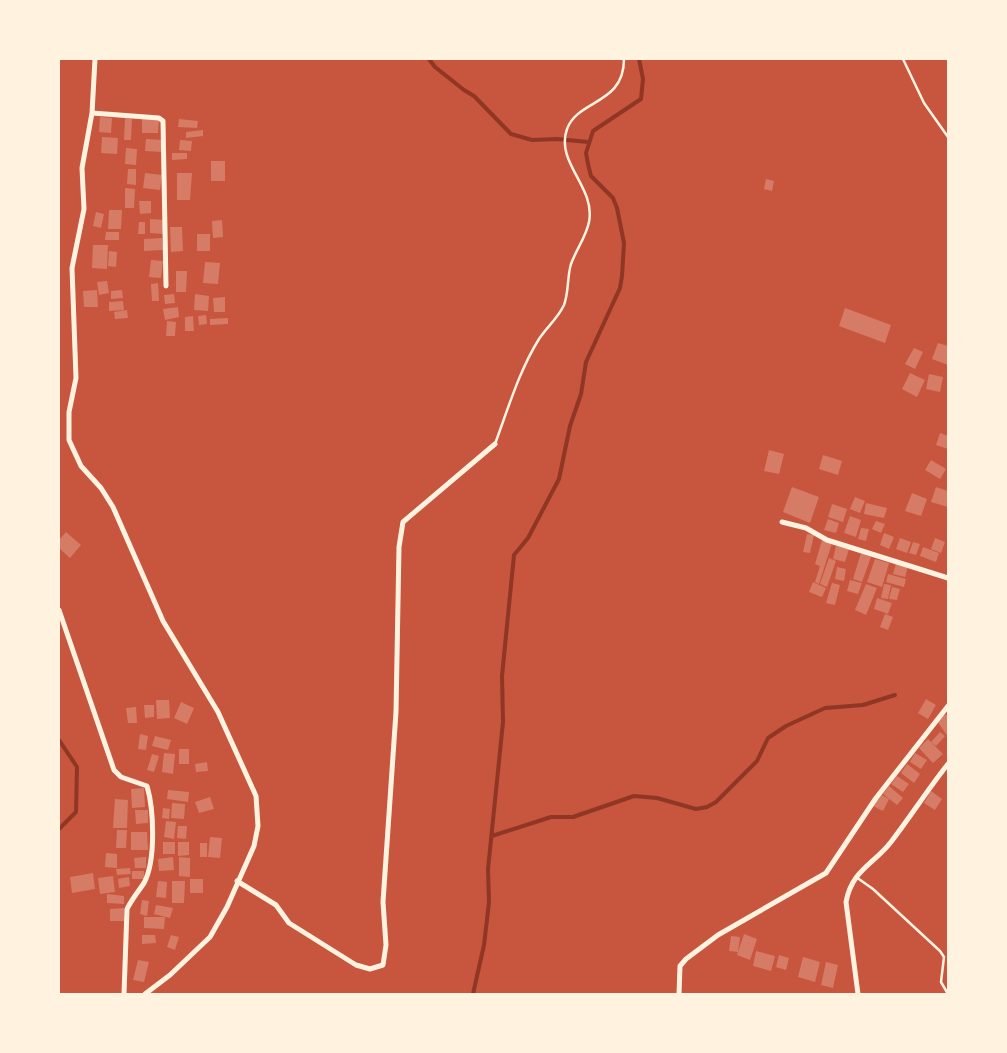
<svg xmlns="http://www.w3.org/2000/svg" width="1007" height="1053" font-family="Overpass,sans-serif">
  <rect width="100%" height="100%" fill="#c8553d"/>
  <g fill="none" stroke-linecap="round" stroke-linejoin="round">
    <path stroke="#8f3625" stroke-width="4" d="M429,59L435,67L464,90L474,96L511,134L532,140L557,139L588,142
      M59,740L77,767L76,812L59,829
      M492,836L551,817H573L634,796L657,798L696,809L707,807L716,802L757,761L768,738L786,726L825,708L863,705L895,695
      M473,994L484,945L489,902L488,869L503,722L502,676L514,555L528,538L559,479L570,426L581,394L586,362L620,288L622,276L624,243L617,208L613,198L591,176L588,164L586,153L593,131L641,99L643,79L639,59"/>
  </g>
  <path fill="#d67c66" d="M100,117L112,118L111,133L99,132Z
    M125,118L132,119L131,140H124Z
    M142,119L159,120L158,133H142Z
    M179,119L198,121L197,128L178,127Z
    M203,130V136L186,138V132Z
    M102,137L118,138L117,154L101,153Z
    M146,139L163,140L162,152L145,151Z
    M180,140L192,141L191,151L179,150Z
    M126,148L137,149L136,165L125,164Z
    M172,153H187V159L172,160Z
    M211,161H225V181H211Z
    M128,169H136V185L127,184Z
    M145,173L162,175L160,190L143,188Z
    M177,173H192L190,200H177Z
    M766,179L774,181L772,191L764,189Z
    M125,188L135,189L134,208H125Z
    M139,201H151V213L140,214Z
    M109,210H122L121,229H108Z
    M96,212L104,214L101,228L93,226Z
    M150,219L165,220L164,234L150,233Z
    M222,220L223,237L213,238L212,221Z
    M139,222H145V234H138Z
    M170,227H182L183,251L171,252Z
    M106,232H119V240H105Z
    M197,234H210V251H197Z
    M162,238L163,250L144,251V239Z
    M93,245H108L107,269L92,268Z
    M109,251L117,252L116,267L108,266Z
    M151,260L163,261L161,278L149,277Z
    M205,262L220,263L218,284L203,283Z
    M176,271H187L186,292H176Z
    M107,281L109,293L99,295L97,282Z
    M158,283L159,301H152L151,284Z
    M97,290L98,307H84L83,291Z
    M122,290L123,298L111,299V291Z
    M174,294L175,303L165,304L164,295Z
    M195,294L209,296L208,311L194,310Z
    M225,297V312H214L213,298Z
    M123,301L124,310L109,311V302Z
    M178,307L179,317L165,320L163,309Z
    M845,308L891,325L885,343L839,326Z
    M127,310L128,318L115,319L114,312Z
    M206,315L207,324L199,325L198,316Z
    M193,316L194,331H185V317Z
    M228,318V324L210,325V319Z
    M167,321L176,322L175,336H166Z
    M938,343L948,346V365L932,359Z
    M914,348L923,352L915,369L905,364Z
    M910,373L925,380L917,397L902,389Z
    M929,374L943,377L940,392L926,389Z
    M940,433L948,436V449L936,445Z
    M769,450L784,454L779,474L764,471Z
    M823,455L842,461L838,475L819,469Z
    M931,460L946,469L940,479L925,470Z
    M792,487L819,497L810,523L783,512Z
    M936,487L948,491V507L931,502Z
    M912,493L927,499L921,516L905,511Z
    M855,497L865,501L860,513L850,509Z
    M866,503L887,508L884,518L864,514Z
    M832,504L847,509L843,522L828,517Z
    M850,516L861,520L856,537L844,533Z
    M828,519L839,523L836,533L824,530Z
    M876,521L885,524L881,533L872,529Z
    M861,528L869,529L866,541L858,539Z
    M66,532L81,545L70,558L59,548V540Z
    M884,533L894,537L889,549L880,545Z
    M807,534L814,535L810,553L803,552Z
    M900,538L911,542L907,553L896,549Z
    M935,538L945,542L941,553L931,549Z
    M822,540L832,543L819,584L815,582L820,566L815,564Z
    M913,542L920,544L916,555L909,553Z
    M836,546L849,549L845,562L833,559Z
    M923,547L939,553L936,562L920,556Z
    M861,553L871,557L862,582L853,579Z
    M829,558L836,561L827,587L820,584Z
    M875,559L889,563L882,587L867,582Z
    M896,563L908,566L905,577L893,574Z
    M837,567L846,569L844,581L835,579Z
    M888,574L906,579L904,587L886,582Z
    M850,580L862,583L858,594L847,591Z
    M813,582L826,588L822,597L809,592Z
    M832,583L840,585L835,605L826,603Z
    M866,584L877,588L866,615L855,610Z
    M884,584L891,585L888,599L881,598Z
    M892,587L900,589L897,600L889,599Z
    M877,598L892,603L888,614L874,609Z
    M885,614L893,617L888,630L880,627Z
    M926,699L936,705L928,719L918,713Z
    M156,700H169L170,718L157,719Z
    M181,702L194,708L187,724L174,718Z
    M144,705H154V717L145,718Z
    M136,707L137,723H128L126,708Z
    M946,714L948,717V737L937,721Z
    M940,732L945,736L936,746L931,742Z
    M140,734L148,736L146,750L138,749Z
    M155,736L171,740L168,750L152,746Z
    M928,739L943,754L933,763L919,748Z
    M179,749H189V764H179Z
    M164,753L175,754L173,774L162,772Z
    M915,753L927,760L921,769L910,762Z
    M152,754L159,756L154,772L147,770Z
    M207,762L208,771L196,772L195,764Z
    M907,764L920,774L914,783L901,773Z
    M897,776L909,784L903,792L891,784Z
    M889,786L903,798L897,805L883,794Z
    M144,788L145,807L132,808L131,789Z
    M168,790L189,792L188,802L167,799Z
    M931,791L942,799L935,810L924,803Z
    M880,794L889,799L883,811L873,806Z
    M210,797L214,809L199,813L195,802Z
    M115,799L128,800L127,828H113Z
    M172,803L185,804L184,819L171,818Z
    M163,808L170,809L169,819L162,818Z
    M135,810H148V823L136,824Z
    M166,821L176,822L174,839L164,837Z
    M178,826H187L186,839L177,838Z
    M117,830H127L126,848H116Z
    M131,832H147L148,850H131Z
    M210,837L222,838L220,858L208,857Z
    M163,842H175V854H163Z
    M178,842H189V855L178,856Z
    M200,843H207V857H200Z
    M106,853L117,854V868L105,867Z
    M146,857V868H135L134,858Z
    M173,857L174,870L159,871L158,859Z
    M179,857L190,858V877L179,876Z
    M130,868L131,874L117,875L116,869Z
    M132,871H144V879H132Z
    M93,873L95,889L72,893L70,877Z
    M113,876L115,892L100,894L98,878Z
    M129,877L130,886L119,888L118,879Z
    M190,879H203V893H190Z
    M158,881L167,882L166,898L156,897Z
    M172,881H185L184,903H172Z
    M107,894L124,896V904L107,903Z
    M142,900L149,901L147,916L140,914Z
    M156,905L173,908L170,918L154,914Z
    M124,908V921H110V909Z
    M144,917H165L164,929L144,928Z
    M744,934L757,939L750,960L737,955Z
    M142,935H155L156,943L142,944Z
    M171,935L179,937L175,950L167,947Z
    M731,936L740,937L738,952L729,951Z
    M756,951L775,956L771,971L753,966Z
    M779,955L789,958L786,970L776,967Z
    M803,957L820,962L815,982L798,977Z
    M138,960L149,962L144,982L133,980Z
    M826,962L838,965L833,988L821,985Z"/>
  <g fill="none" stroke-linecap="round" stroke-linejoin="round">
    <path stroke="#fff3e0" stroke-width="2.5" d="M903,59L924,103L948,137
      M495,444C508,409 519,371 539,339C547,327 558,318 564,305C569,292 567,277 571,264C576,250 586,237 589,222C596,187 555,163 567,129C578,99 624,105 624,59
      M856,877L873,889L940,951L944,957L941,982L948,994"/>
    <path stroke="#fff3e0" stroke-width="5" d="M95,59L92,113L82,168L84,209L72,268L76,378L69,412V440L81,466L101,488L113,507L163,621L218,712L256,796L258,826L254,846L227,907L210,937L170,975L145,994
      M92,113L159,118L163,121L166,286
      M782,522L806,528L827,540L948,578
      M59,610L114,770L121,777L147,786C154,810 156,861 144,883C138,892 132,899 127,909L124,994
      M237,881L276,905L289,923L356,965L370,969L383,965L386,945L383,902L396,712L399,547L403,522L495,444
      M679,994L680,966L686,959L718,935L826,873L876,798L948,706
      M858,994L846,902C852,870 873,865 891,842C911,816 928,789 948,764"/>
  </g>
  <rect width="1007" height="1053" fill="none" stroke="#fff3e0" stroke-width="120"/>
</svg>
